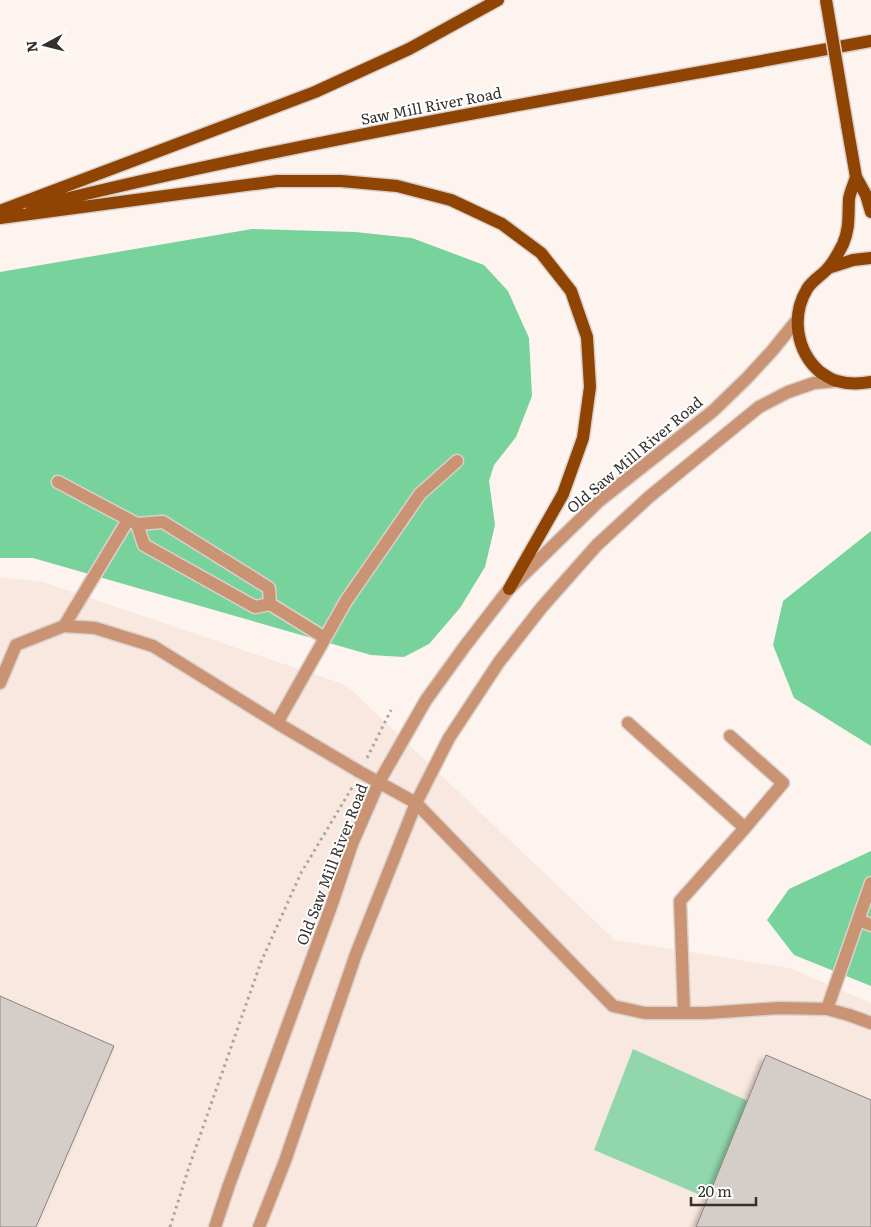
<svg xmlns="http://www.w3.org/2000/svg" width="871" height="1227" font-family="Literata,serif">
  <defs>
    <filter id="shadow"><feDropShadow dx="-4.5" dy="4.5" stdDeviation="2.5" flood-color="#0004"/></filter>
  </defs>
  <rect width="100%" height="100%" fill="#fef4ef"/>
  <path fill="#f9e8df" d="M0,577L43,582L346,685L615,940L790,968L871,1003V1227H0Z"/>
  <path fill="#91d7ab" d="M633,1049L750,1102L712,1200L594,1150Z"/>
  <path fill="#78d29c" d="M252,229L355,232L412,238L484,265L508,291L529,338L532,396L516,437L494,465L489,481L495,525L485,567L460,608L429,644L404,657L371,655L33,558H0V272Z
    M871,531V746L794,698L773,645L783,601Z
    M871,851V986L794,955L767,920L789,889Z"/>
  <path fill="#d5cdc7" stroke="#8b837e" filter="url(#shadow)" d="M0,996L114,1046L36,1227H0Z
    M766,1055L871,1100V1227H696Z"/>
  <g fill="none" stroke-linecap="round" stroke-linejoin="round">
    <g stroke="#dad1cc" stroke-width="15">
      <path id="minor" d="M58,482L137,524L163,522L269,588L270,604L325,638
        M137,524L144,545L255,607L270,604
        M64,626L128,520
        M0,683L16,645L64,626L95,628L153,646L277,723L360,772L416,803L613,1006L645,1013H706L779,1008L827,1009L849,1015L871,1023
        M277,723L346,601L420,494L457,461
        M628,723L745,828
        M858,920L871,925
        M827,1009L871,883
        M684,1013L680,901L745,828L783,783L730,736
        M215,1227L229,1185L332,904L352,844L379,782L426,700L465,646L509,589L599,501L713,411L746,379L772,351L797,320
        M259,1227L285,1161L356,954L416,803L449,738L499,662L542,607L597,545L649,497L759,407L788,392L814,383L836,381"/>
    </g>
    <g stroke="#dad1cc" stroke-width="15">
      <path id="major" d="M847,125L856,177L866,195L871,212
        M856,177C854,184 850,192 849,199C848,215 850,228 843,244C839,252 834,261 829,267C823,275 813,279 807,289C791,316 796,351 820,372C825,375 831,380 837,381C847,384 860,384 871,382
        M32,207C309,138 591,93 871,41
        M0,211L315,92L409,49L498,0
        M0,218L277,181H341L397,186L451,200L502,224L541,253L571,291L587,337L590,387L583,438L563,494L509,589
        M828,268L853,260L871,258"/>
    </g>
    <path stroke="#aca4a1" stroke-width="3" stroke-dasharray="2.5 4" stroke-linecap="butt" d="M367,758L391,710
      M170,1227L189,1167L261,962L301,873L353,786"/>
    <use href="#minor" stroke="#ca9373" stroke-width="12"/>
    <use href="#major" stroke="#8f4404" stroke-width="12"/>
    <g stroke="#dad1cc" stroke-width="15" stroke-linecap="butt">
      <path id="major-bridge" d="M826,0L847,125"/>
    </g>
    <use href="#major-bridge" stroke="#8f4404" stroke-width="12"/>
  </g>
  <g text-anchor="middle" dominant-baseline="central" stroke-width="4" stroke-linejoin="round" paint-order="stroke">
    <g font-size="15" fill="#35312f" stroke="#fff">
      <text transform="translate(431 105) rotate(-11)">Saw Mill River Road</text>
      <text transform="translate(634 454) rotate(-40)">Old Saw Mill River Road</text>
      <text transform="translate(331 864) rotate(-69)">Old Saw Mill River Road</text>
    </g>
  </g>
  <g transform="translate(45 45) rotate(263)" stroke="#ffffff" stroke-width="4" paint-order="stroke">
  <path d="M0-4L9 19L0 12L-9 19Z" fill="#35312f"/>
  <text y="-8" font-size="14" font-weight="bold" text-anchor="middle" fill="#35312f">N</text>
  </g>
  <path d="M691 1197v8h65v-8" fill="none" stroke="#35312f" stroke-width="2.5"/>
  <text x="698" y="1197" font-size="15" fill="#35312f" stroke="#ffffff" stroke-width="4" paint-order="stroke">20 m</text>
</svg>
